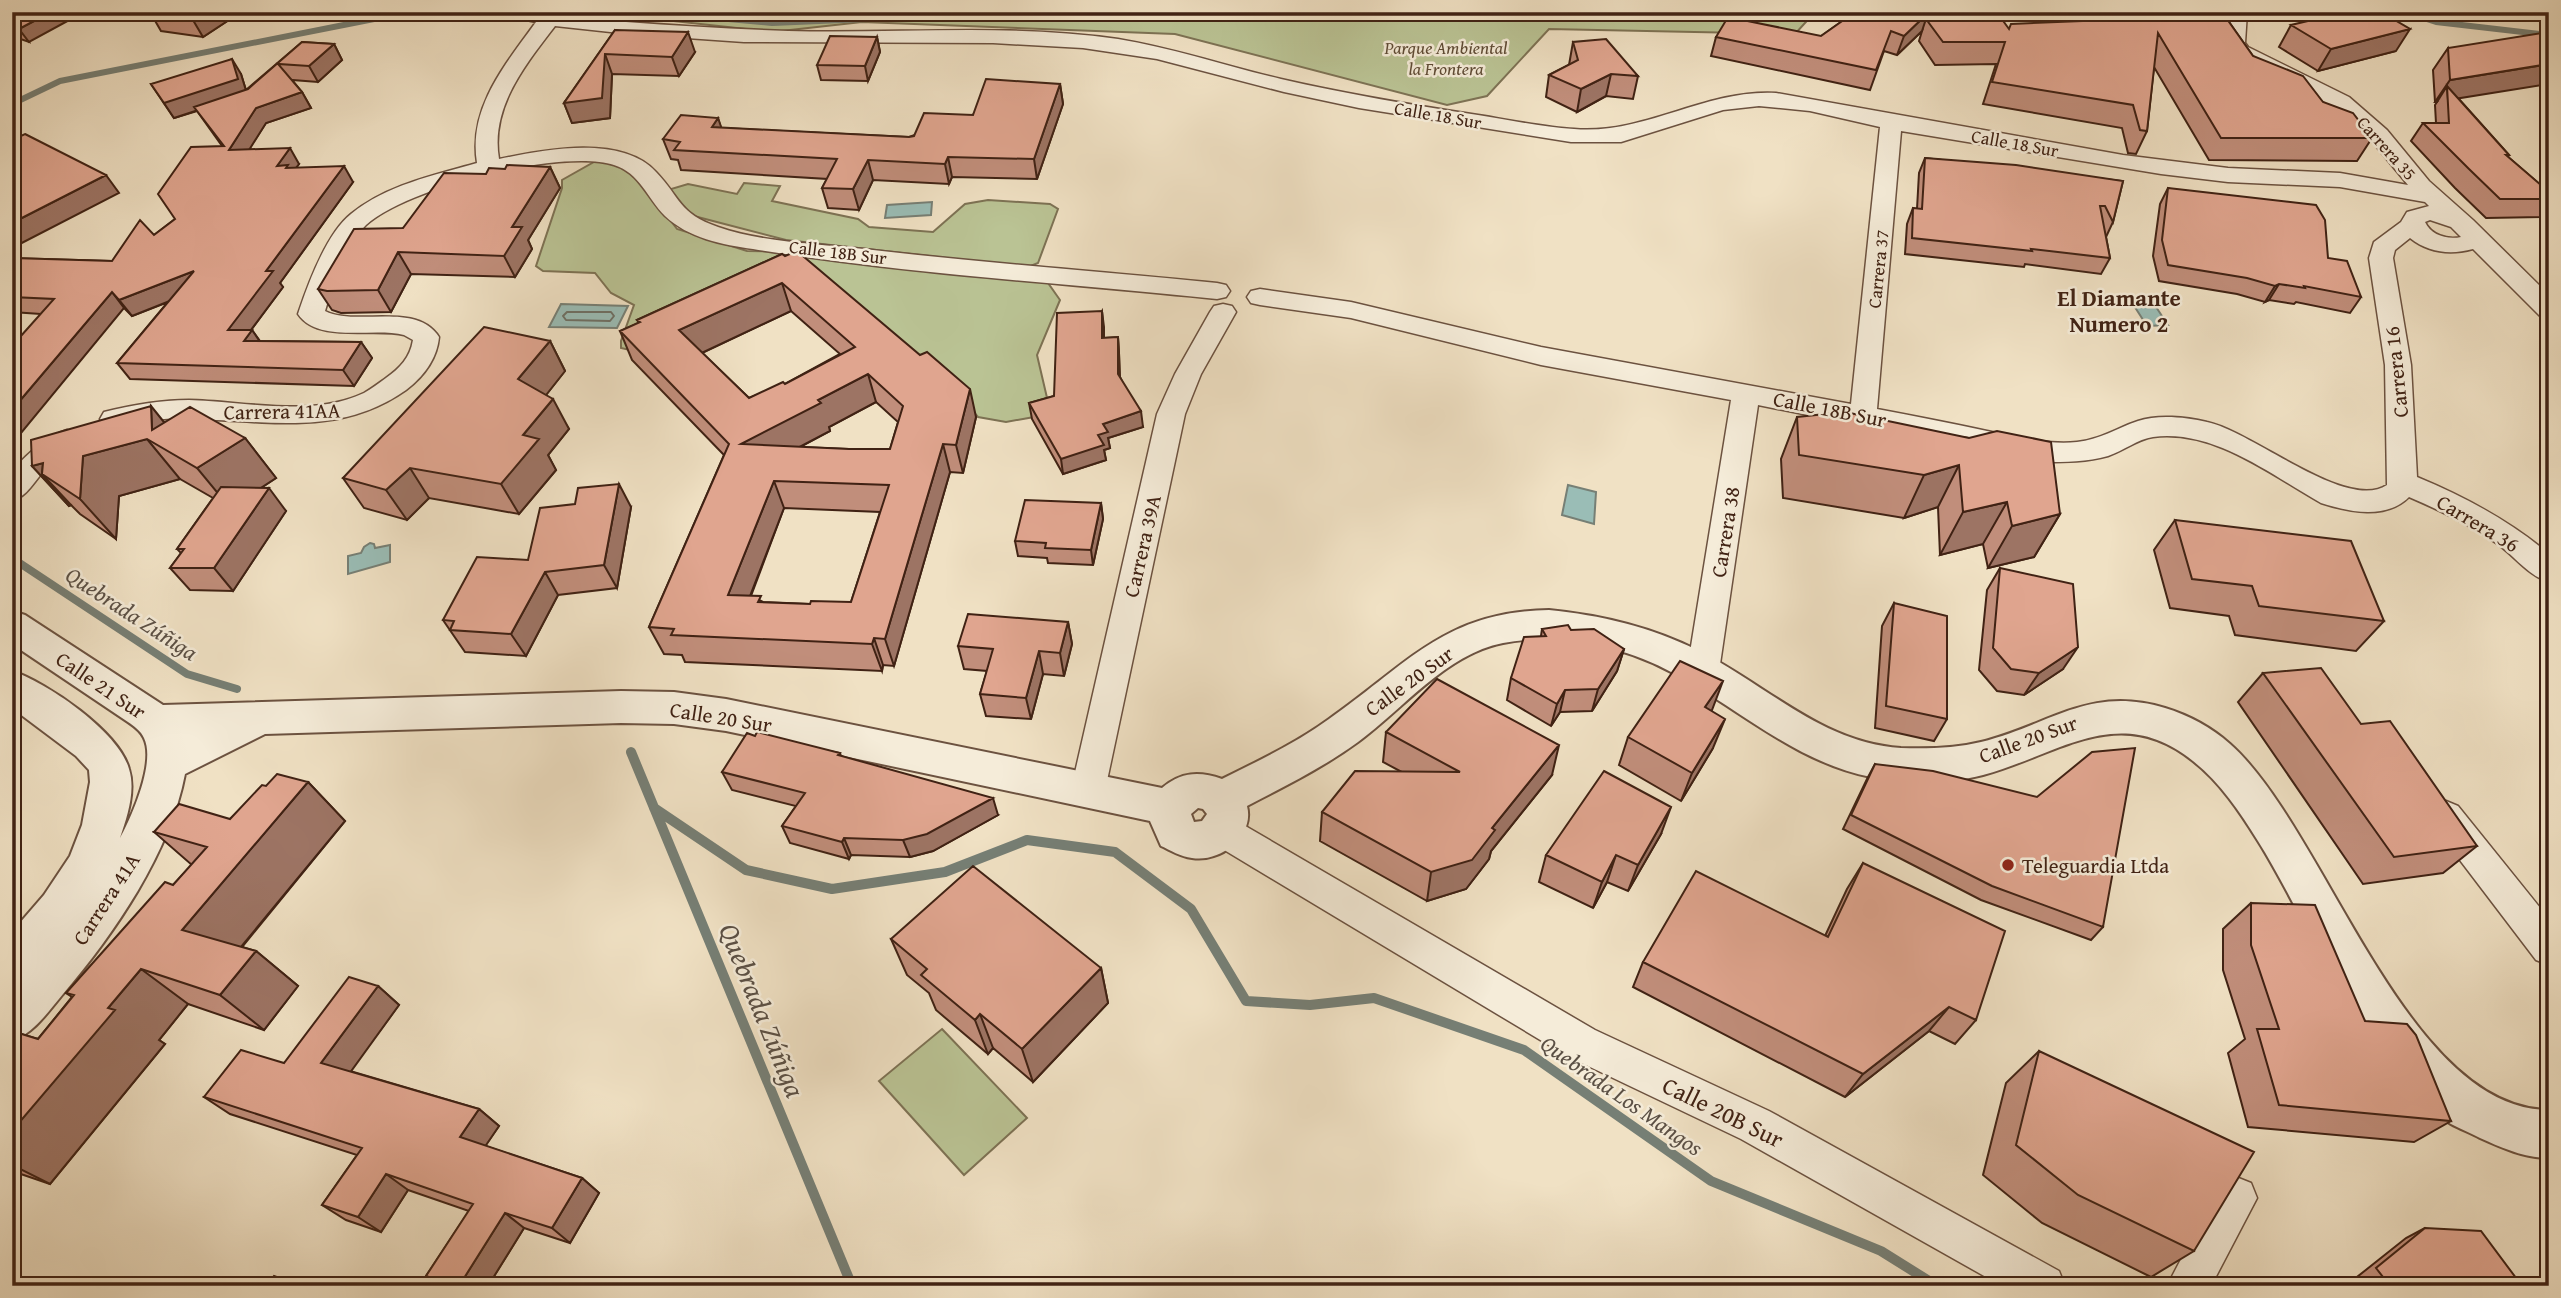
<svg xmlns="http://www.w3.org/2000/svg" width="2561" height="1298" font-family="'Gentium Book Plus',serif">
  <rect width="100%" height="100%" fill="#f0e1c4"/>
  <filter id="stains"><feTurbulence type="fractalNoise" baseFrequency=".00286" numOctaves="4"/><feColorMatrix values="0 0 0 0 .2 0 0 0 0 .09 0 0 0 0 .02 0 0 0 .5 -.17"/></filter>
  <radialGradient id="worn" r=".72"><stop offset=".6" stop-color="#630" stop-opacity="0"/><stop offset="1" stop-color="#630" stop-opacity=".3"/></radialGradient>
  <path fill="#bac394" stroke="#7d7254" stroke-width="2" d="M592,12H1815L1795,34L1549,29L1487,96L1447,105L1175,34L862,22L772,32Z
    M594,162H617L634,172L677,229L747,251L810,252L1048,283L1060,300L1037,355L1048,402L1034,417L1006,422L978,417L951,386L803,272L634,351L621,348V341L634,305L611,293L595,273L543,271L536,266L562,188V180Z
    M744,183L780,186L772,201L858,219L869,227L933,232L965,204L988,200L1050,204L1058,209L1038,263L1028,267L786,240L690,215L668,195L671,189L688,184L737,194Z
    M942,1029L1027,1118L964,1175L879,1081Z"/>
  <path fill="#9abdb6" stroke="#767f75" stroke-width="2" d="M932,202L931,215L885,218L887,205Z
    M2131,301H2152L2168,325L2147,326Z
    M561,304L628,306L617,328L549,327Z
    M1568,485L1596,492L1594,524L1562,515Z
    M370,543L374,544L375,548L390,545V562L348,574V556L361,553L364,547Z"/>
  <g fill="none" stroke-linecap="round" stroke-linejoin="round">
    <path stroke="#6d7065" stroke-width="2" d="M567,312H611L614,316L610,321L566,320L563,316Z"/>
    <path stroke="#767f75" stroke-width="6" d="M651,12L772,23L936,16L965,12
      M1476,12H1525
      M2405,12L2436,22L2549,35
      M12,104L60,81L374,19L441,12"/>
    <path stroke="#767f75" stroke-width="8" d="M12,558L187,674L237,689"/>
    <path stroke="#767f75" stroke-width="10" d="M631,752L852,1286
      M654,808L746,870L832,889L945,872L1027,840L1115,852L1191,909L1246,1001L1310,1005L1374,998L1524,1050L1711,1181L1881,1251L1937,1286"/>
    <g stroke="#6c5240" stroke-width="3">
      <path id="minor" d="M504,12C545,12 585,18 626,22C680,26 734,29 788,31C898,34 1009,23 1118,39C1173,48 1226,66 1281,79C1346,94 1412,105 1478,115C1510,120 1542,127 1574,129C1645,135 1705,89 1776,93L2123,155L2228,168L2340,173L2408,185L2371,140L2333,107L2233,55L2225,43L2227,12H2247L2245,43L2248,47L2349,97L2387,130L2429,181L2473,220L2549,295V318L2540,316L2473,249C2451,255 2429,253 2410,238L2395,250L2393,258L2411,365L2417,477C2465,497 2509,520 2549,554V582C2528,576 2514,555 2496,543C2469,524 2439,510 2409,497C2386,520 2349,512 2321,503C2271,475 2214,429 2153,437C2138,439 2123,451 2108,456C2087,462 2066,462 2044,462L1758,405L1719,671L1714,680L1703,684L1692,680L1687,671L1731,400L1541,365L1351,318L1260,305L1251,303L1247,297L1251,291L1260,289L1351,302L1541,347L1851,404L1880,127L1810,111L1759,106L1723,110L1621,142H1571L1359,108L1284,92L1157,59L1083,48L993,43L744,42L629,34L555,26C526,64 490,107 499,159C544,150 621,134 656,172C681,198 678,213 718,227C761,242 818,244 864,249C981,263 1099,271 1217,283L1226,285L1230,291L1226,297L1217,299C1062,283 906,274 753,249C723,245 688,238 665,216C647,198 640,173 614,165C562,148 406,188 366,225C345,245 333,284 325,311C357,327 416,301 439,337C437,359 423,377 406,390C338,438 266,420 189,419C176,418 163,419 151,420C135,422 121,430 104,426L100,419L104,412C132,405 160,400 189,400C244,401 311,418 364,393C371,389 379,383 386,378C400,368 410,358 413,340L404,335C374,327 318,344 298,314C308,284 326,234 351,214C386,185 435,175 477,163C468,108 505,65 536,22L507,16ZM1901,131L2161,174L2228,182L2340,187L2425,202L2429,206L2407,212L2401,222L2374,242L2369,258L2385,365L2387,485C2346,512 2254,432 2207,422C2186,417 2158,414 2138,421C2117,428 2099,440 2077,442C2047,445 2017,437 1987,431C1951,423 1914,416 1877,409ZM2430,220L2451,227L2461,237C2447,240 2431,235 2425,222Z
        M1223,304L1232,306L1236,312L1201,374L1185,414L1105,790L1100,800L1088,804L1076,800L1071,790L1157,414L1175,374L1210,312L1214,306Z
        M67,430L77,433L81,440C73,454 56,459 45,470C34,481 28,496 12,501V471C27,454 45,437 67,430Z
        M2446,801L2458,806L2549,919V965L2536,960L2434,826L2429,816L2434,806Z
        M1223,816L1235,820L1595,1030L1769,1111L2059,1271L2065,1286H2002L1741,1139L1567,1056L1211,842L1206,831L1211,820Z
        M2236,1177L2251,1183L2257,1198L2211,1286H2167L2221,1183Z"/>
    </g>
    <g stroke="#6c5240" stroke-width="4">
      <path id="tertiary" d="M1549,610C1600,615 1651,627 1697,650C1766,684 1821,743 1901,748C1927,749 1957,748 1981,742C2050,725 2089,685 2165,708C2188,715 2211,727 2230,744C2326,829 2406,1110 2549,1110V1158C2525,1158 2502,1148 2480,1138C2471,1133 2460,1129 2451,1124C2366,1072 2311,925 2258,841C2240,812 2220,782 2193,761C2119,701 2058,755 1983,775C1948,784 1905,785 1871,777C1795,762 1740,709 1673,673C1624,646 1559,632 1503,643C1446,654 1403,709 1358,742C1324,767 1285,786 1247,806C1255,836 1220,863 1192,858C1181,857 1170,850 1161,846L1150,821L726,731L674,724L621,723L265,734L185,774C170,853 114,934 63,994C47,1013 35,1032 12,1041V932L44,895L70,856L82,825L90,782L89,770L76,756L12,708V671C48,683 119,732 129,769C136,791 127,817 120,838C132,816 156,762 144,738C141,731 134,726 128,722L12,644V611L25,615L163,705L621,691L674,692L726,699L1162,788C1181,772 1199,771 1222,779C1258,761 1296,743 1329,719C1408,664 1444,612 1549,610ZM1198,808L1203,809L1207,814L1202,821L1194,822L1191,814Z"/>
    </g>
    <use href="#minor" fill="#f5ecd9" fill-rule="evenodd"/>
    <use href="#tertiary" fill="#f5ecd9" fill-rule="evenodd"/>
  </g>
  <path fill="#c18e7b" stroke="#402214" stroke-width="2" fill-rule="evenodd" d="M12,12L29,42L12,36Z
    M150,12H241L203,37L161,31Z
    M1839,12H1935L1932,19L2009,28L2056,22L2050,12H2222L2253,56L2323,102L2372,138L2357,161L2209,160L2154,67L2147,131L2136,154L2128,153L2122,128L1983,104L1996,64L1935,65L1919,41L1922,31L1897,55L1884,51L1870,90L1711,56L1716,37L1821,36L1848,17L1839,14Z
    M2291,25L2396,51L2318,71L2279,47Z
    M615,30L695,52L679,76L612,74L610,118L572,123L564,103Z
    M877,37L880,52L868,81L821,80L817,65Z
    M302,42L334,44L342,60L318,82L292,80L302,92L311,108L266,123L249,149L299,164L296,168L353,182L280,283L283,287L251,330H252L260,341L361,342L372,358L354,386L130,379L117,363L168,302L132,316L124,308L41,314L12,312V258L112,261L154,235L175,219L222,146L197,111L174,118L151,84L241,74L246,90Z
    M1573,42L1638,76L1633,99L1606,96L1577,112L1546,97L1549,75L1569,65Z
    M2448,48L2458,98L2509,155L2508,157L2549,192V209L2542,217L2486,218L2455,188L2411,141L2423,123H2436L2435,105L2437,102H2435L2433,70Z
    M1060,84L1063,104L1037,179L952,177L949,184L873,180L859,210L828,208L822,188L827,179L681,170L678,160L671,159L663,139L718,118L721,128L909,137Z
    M1925,158L2123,181L2113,222L2106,237L2110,258L2101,274L2025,264L2024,267L1905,254L1907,224L1913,208L1917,209L1919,173Z
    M550,167L560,188L528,240L532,249L515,277L411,274L391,312L341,313L332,310L318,289L403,228L505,169Z
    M2168,188L2328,258L2361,297L2350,313L2296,302L2294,304L2269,300L2265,302L2237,294L2159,281L2153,256L2160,204Z
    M782,254L976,417L963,473L950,472L894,666L883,665L882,671L685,662L682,655L664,654L649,627L724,455L632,360L620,331L639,323L637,320ZM791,311L840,354L785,384L749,398L702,353ZM876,402L898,422L890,449H849L800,447L830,431L829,427ZM784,508L880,512L851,602L810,604L763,602L751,596Z
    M1102,311L1104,338L1118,337L1119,353L1120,377L1143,427L1108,438L1110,448L1104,450L1106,460L1063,474L1032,419L1029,403L1054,396Z
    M550,341L565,371L546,395L569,429L548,455L556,470L519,514L429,498L407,520L364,508L343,478Z
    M1797,417L1969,438L2060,514L2034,557L1988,568L1983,544L1940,555L1938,507L1904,518L1783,498L1781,459Z
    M164,422L245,438L276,478L261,488L286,511L233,591L190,590L170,568L181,553L177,549L213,498L180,479L119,496L116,539L80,514L71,505L69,506L32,466Z
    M1101,503L1103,519L1093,565L1048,563L1047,558L1018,556L1015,541Z
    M631,507L617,588L558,595L526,656L465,652L443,620L528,560Z
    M2175,520L2384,621L2356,651L2235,635L2229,616L2170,608L2154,550Z
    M2000,568L2063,669L2024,695L1997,691L1979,670L1987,590Z
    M1894,603L1947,719L1934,741L1875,728L1882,626Z
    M1068,622L1072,644L1064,676L1043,674L1031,719L986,716L980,694L987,671L964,669L958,646Z
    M1542,629L1571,630L1624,649L1617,671L1592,711L1560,712L1551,726L1507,700L1511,678L1541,636Z
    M2263,673L2477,846L2443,873L2363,884L2238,702Z
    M1711,711L1713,748L1681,801L1619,765L1628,737Z
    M1386,732L1552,775L1491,851L1489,859L1466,889L1427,901L1320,841L1322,812L1400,771L1383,762Z
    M755,736L840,753L841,756L998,815L933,851L910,857L851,855L849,859L790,843L782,826L796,806L732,790L722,772Z
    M1875,764L2103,927L2091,940L1981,900L1843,829L1867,779Z
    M308,782L345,821L242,947L256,951L298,986L264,1030L188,1004L159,1040L165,1044L50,1184L12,1171V1031L38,1039L72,997L66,993L173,885L192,865L154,832L230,819L266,786Z
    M1661,834L1628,891L1607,882L1593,908L1539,882L1546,855Z
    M1863,863L1976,1020L1955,1044L1929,1031L1845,1097L1633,987L1643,962L1825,936L1847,889Z
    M2251,903L2365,1021L2451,1121L2414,1142L2248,1127L2228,1053L2245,1039L2223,970V929Z
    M891,939L1101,968L1108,1003L1033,1082L993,1048L988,1054L936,1010L929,993L907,975Z
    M378,986L399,1005L350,1071L479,1109L499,1126L485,1146L582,1178L599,1193L570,1243L524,1228L488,1286H442L426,1276L469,1211L408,1190L381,1232L346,1220L322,1205L357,1155L230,1114L204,1097L284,1063Z
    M2039,1051L2194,1251L2151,1277L2042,1223L1983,1175L2006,1083Z
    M2425,1228L2522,1286H2364L2357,1277L2406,1238Z"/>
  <path fill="#9d7464" stroke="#402214" stroke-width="2" d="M51,12H84L29,42L19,29Z
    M194,12H241L203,37L190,15Z
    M1929,12H1935L1931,23L1926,19L1922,31L1897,55L1904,36Z
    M2410,29L2396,51L2318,71L2331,49Z
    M688,32L695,52L679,76L672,57Z
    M877,37L880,52L868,81L865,66Z
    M334,44L342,60L318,82L309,66Z
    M605,54L612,74L610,118L572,123L564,103Z
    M232,59L241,74L247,94L174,118L164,103Z
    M2549,64V84L2448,100L2447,86L2437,102H2435L2450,80Z
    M1611,74L1606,96L1577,112L1581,89Z
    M1060,84L1063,104L1037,179L1034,159Z
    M302,92L311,108L266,123L239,166L229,150L256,108Z
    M718,118L725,138L712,127Z
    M290,148L299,164L292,173L277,166Z
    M948,157L952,177L949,184L945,164Z
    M868,160L873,180L859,210L853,189Z
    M344,166L353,182L280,283L283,287L239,346L228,330L266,271Z
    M550,167L560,188L528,240L532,249L515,277L504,256L512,227Z
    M106,175L119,193L12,248V223Z
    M398,252L411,274L391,312L378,290Z
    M194,271L205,287L132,316L119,300Z
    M782,283L791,311L691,358L679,330Z
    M2279,284L2269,300L2265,302L2275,286Z
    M112,292L124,308L12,444V410Z
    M1102,311L1104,327V354L1102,338Z
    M252,330L263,346L244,341Z
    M1118,337L1119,353L1120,390L1118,374Z
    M550,341L565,371L535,409L518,379Z
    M361,342L372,358L354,386L343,370Z
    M868,374L876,402L829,427L830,431L752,472L741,444L818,400Z
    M970,389L976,417L963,473L956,445Z
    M553,399L569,429L548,455L556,470L519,514L501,484L523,435Z
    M151,406L184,447L152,430Z
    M1141,411L1143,427L1108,438L1110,448L1104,450L1106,460L1063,474L1061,459L1098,435L1103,424Z
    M245,438L276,478L230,508L197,468Z
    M147,439L180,479L119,496L116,539L80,499L83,456Z
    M943,444L950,472L894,666L885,639Z
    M43,463L42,474L71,505L69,506L32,466Z
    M1959,465L1938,507L1904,518L1924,475Z
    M410,468L429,498L407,520L386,490Z
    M774,481L784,508L740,622L728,595Z
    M619,484L631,507L617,588L604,565Z
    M269,488L286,511L233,591L214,568Z
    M2007,502L1983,544L1940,555L1963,512Z
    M1101,503L1103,519L1093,565L1091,550Z
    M2060,514L2034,557L1988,568L2012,526Z
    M545,572L558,595L526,656L511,634Z
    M1068,622L1072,644L1064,676L1060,653Z
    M874,638L883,665L882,671L872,644Z
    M2078,647L2063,669L2024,695L2039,673Z
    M1624,649L1617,671L1592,711L1598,689Z
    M1039,651L1043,674L1031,719L1026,698Z
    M1723,681L1712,710L1694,736L1705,707Z
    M1565,690L1560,712L1551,726L1557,704Z
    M1725,719L1713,748L1681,801L1692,773Z
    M1559,745L1552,775L1491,851L1489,859L1466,889L1427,901L1431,872L1492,828Z
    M308,782L345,821L226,965L182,930Z
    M993,798L998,815L933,851L910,857L903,840Z
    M1671,807L1661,834L1628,891L1638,865Z
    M844,838L851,855L849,859L842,842Z
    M1616,855L1607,882L1593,908L1602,882Z
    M256,951L298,986L264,1030L220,995Z
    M1101,968L1108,1003L1033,1082L1022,1049Z
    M141,969L188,1004L159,1040L165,1044L50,1184L12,1165V1131L108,1008Z
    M378,986L399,1005L344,1081L321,1063Z
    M1949,1007L1929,1031L1845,1097L1863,1074Z
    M980,1014L993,1048L988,1054L975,1020Z
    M479,1109L499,1126L480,1154L460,1137Z
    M386,1174L408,1190L381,1232L358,1217Z
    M582,1178L599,1193L570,1243L552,1228Z
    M505,1213L524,1228L488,1286H459Z"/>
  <path fill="#e0a58f" stroke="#402214" stroke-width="2" fill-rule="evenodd" d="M12,12H51L19,29L12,26Z
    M172,12H194L190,15Z
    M1855,12H1929L1904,36L1891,31L1876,70L1716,37L1728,17L1821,36Z
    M2075,12H2222L2253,56L2303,76L2323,102L2353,113L2372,138H2221L2158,33L2147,131L2140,130L2133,105L1992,82L2005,42H1943L1926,19L2001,18L2009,29L2011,24L2081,21Z
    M2346,12H2381L2410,29L2331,49L2291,25Z
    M615,30L688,32L672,57L605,54L602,98L564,103Z
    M2549,32V64L2450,80L2448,48Z
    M830,36L877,37L865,66L817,65Z
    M1606,39L1638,76L1611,74L1581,89L1549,75L1578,60L1573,42Z
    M302,42L334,44L309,66L278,64L302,92L256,108L229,150L290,148L277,166L288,165L286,168L344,166L266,271H273L228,330H252L244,341L361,342L343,370L117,363L194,271L119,300L112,292L12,410V346L54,299L12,297V258L112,261L140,220L154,235L175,219L158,194L191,147L224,146L194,107L248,89Z
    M232,59L238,79L164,103L151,84Z
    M986,79L1060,84L1034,159L948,157L945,164L868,160L853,189L822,188L837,159L674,150L680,142L663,139L681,115L718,118L712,127L909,137L914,136L924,113L973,115Z
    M2447,86L2509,155H2506L2549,192V199H2500L2469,169L2423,123H2449Z
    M25,134L106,175L12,223V140Z
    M1925,158L2016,165L2123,181L2113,222L2105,206H2100L2110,258L2031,249L2032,251L1912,238L1913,208L1922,209Z
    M507,165L550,167L512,227H522L504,256L398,252L378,290L327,291L318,289L354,229L403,228L444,173L486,174L489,168L505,169Z
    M2168,188L2316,205L2325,220L2328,258L2347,261L2361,297L2304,286L2305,288L2279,284L2275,286L2247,278L2168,265L2162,240Z
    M797,251L920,355L927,352L970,389L956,445L943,444L885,639L874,638L872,644L671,635L674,629L649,627L729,444L620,331L640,322L637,320L782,254L785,256ZM782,283L855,347L785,384L783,382L749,398L679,330ZM868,374L903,406L890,449H849L741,444L821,403L818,400ZM774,481L889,485L851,602L811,601L810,604L758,602L761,596L728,595Z
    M1102,311V338L1118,337V374L1141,411L1103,424L1108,432L1098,435L1104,445L1061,459L1029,403L1054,396L1057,313Z
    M484,327L550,341L518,379L553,399L523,435L539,439L501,484L410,468L386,490L343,478Z
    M151,406L152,430L190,407L245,438L197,468L147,439L83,456L80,499L42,474L43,463L32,466L31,440Z
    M1845,412L1969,438L1997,431L2051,442L2060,514L2012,526L2007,502L1963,512L1959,465L1924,475L1799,455L1797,417Z
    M619,484L604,565L545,572L511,634L450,630L454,621L443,620L477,557L528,560L540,508L575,504L578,488Z
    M221,487L269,488L214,568H170L184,549H177Z
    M1025,500L1101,503L1091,550L1045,548L1046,543L1015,541Z
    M2175,520L2351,541L2384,621L2259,606L2252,586L2192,579Z
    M2000,568L2073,584L2078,647L2039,673L2011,669L1993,648Z
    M1894,603L1947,616V719L1886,706Z
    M968,614L1068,622L1060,653L1039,651L1026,698L980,694L993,649L958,646Z
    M1568,625L1571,630L1594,629L1624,649L1598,689L1565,690L1557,704L1511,678L1524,637L1546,636L1542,629Z
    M1680,661L1723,681L1705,707L1725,719L1692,773L1628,737Z
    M2321,668L2361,724L2390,721L2477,846L2394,857L2263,673Z
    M1437,679L1559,745L1492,828L1495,830L1472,860L1431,872L1322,812L1355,771L1460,772L1386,732Z
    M757,732L840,753L838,755L993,798L927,834L903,840L844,838L842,842L782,826L805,793L722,772L747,733L755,736Z
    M2135,748L2103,927L1992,886L1851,815L1875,764L1933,771L2037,797L2092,752Z
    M1604,771L1671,807L1638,865L1616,855L1602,882L1546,855Z
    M277,774L308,782L182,930L256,951L220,995L141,969L108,1008L115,1010L12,1131V1031L38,1039L74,995L66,993L165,882L173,885L207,847L154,832L179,804L230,819L262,785L266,786Z
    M1863,863L2005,931L1976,1020L1949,1007L1863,1074L1643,962L1696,871L1828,937Z
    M973,866L1101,968L1022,1049L980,1014L975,1020L921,975L927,969L891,939Z
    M2251,903L2315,905L2365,1021L2407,1024L2416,1035L2451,1121L2279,1105L2257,1029H2279L2251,945Z
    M349,977L378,986L321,1063L479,1109L460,1137L582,1178L552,1228L505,1213L459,1286H454L426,1276L473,1204L386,1174L358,1217L322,1205L362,1148L204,1097L241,1050L284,1063Z
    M2039,1051L2254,1152L2194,1251L2078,1195L2016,1145Z
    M2425,1228L2481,1231L2522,1286H2390L2376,1268Z
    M274,1276L301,1286H267Z
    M66,1279L85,1286H60Z"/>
  <circle fill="#8f2418" stroke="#f5ecd9" stroke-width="2.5" cx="2008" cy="865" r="7"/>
  <g text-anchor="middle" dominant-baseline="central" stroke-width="5" stroke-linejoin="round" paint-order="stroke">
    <g font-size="18" font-style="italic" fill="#5e4a34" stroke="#f5ecd9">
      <text x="1446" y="47">Parque Ambiental<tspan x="1446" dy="21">la Frontera</tspan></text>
    </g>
    <g font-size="18" fill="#402214" stroke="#f5ecd9">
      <text transform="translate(1438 115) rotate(10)">Calle 18 Sur</text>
      <text transform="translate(2015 143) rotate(10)">Calle 18 Sur</text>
      <text transform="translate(2387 148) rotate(48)">Carrera 35</text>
      <text transform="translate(838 252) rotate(7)">Calle 18B Sur</text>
      <text transform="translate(1878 269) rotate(-84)">Carrera 37</text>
    </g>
    <g font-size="21" fill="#402214" stroke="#f5ecd9">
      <text transform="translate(2396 372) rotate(-96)">Carrera 16</text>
      <text transform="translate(1830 409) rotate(11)">Calle 18B Sur</text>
      <text transform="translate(282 411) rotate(-1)">Carrera 41AA</text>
      <text transform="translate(2478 523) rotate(31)">Carrera 36</text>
      <text transform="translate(1725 532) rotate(-81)">Carrera 38</text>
      <text transform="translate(1142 546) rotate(-77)">Carrera 39A</text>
      <text transform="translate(1409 681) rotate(-36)">Calle 20 Sur</text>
      <text transform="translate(101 685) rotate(34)">Calle 21 Sur</text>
      <text transform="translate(721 717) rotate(9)">Calle 20 Sur</text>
      <text transform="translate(2028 739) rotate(-20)">Calle 20 Sur</text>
      <text transform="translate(106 899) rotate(-57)">Carrera 41A</text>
    </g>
    <g font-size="21" fill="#402214" stroke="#f5ecd9" text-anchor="start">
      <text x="2022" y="865">Teleguardia Ltda</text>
    </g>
    <g font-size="23" font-weight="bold" fill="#402214" stroke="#f5ecd9">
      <text x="2119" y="297">El Diamante<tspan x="2119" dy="26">Numero 2</tspan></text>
    </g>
    <g font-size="23" font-style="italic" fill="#5b5045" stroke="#f5ecd9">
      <text transform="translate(132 613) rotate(33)">Quebrada Zúñiga</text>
      <text transform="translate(1622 1095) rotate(35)">Quebrada Los Mangos</text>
    </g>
    <g font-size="24" fill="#402214" stroke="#f5ecd9">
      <text transform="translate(1723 1112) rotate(26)">Calle 20B Sur</text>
    </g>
    <g font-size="28" font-style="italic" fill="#5b5045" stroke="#f5ecd9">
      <text transform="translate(763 1010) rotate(68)">Quebrada Zúñiga</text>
    </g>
  </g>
  <rect width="2561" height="1298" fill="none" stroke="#f0e1c4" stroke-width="42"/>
  <rect x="14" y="14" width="2533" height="1270" fill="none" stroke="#402214" stroke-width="3.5"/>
  <rect x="21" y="21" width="2519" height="1256" fill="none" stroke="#402214" stroke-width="2"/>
  <rect width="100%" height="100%" filter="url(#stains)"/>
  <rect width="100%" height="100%" fill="url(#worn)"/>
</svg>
